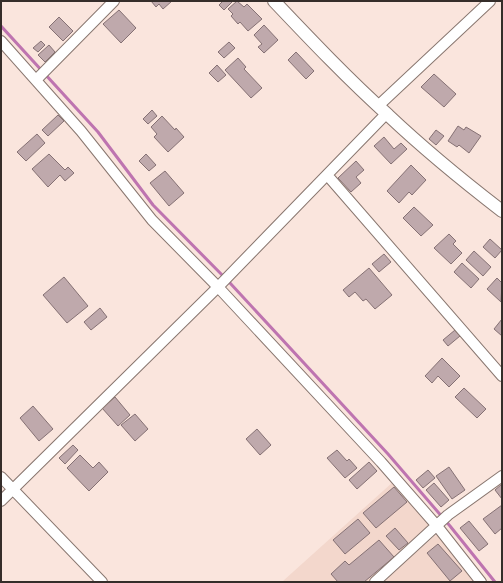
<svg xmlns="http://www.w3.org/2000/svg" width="503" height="583" font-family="Raleway,sans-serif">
  <rect width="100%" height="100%" fill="#fae5dd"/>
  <path fill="#f3d7cc" d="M393,482L432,525L368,582L283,581Z
    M437,534L475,582H382Z"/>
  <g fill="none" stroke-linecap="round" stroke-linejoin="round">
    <path stroke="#be74b0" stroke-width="3" d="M1,26L98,132L153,205L230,283L388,454L450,526L495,582"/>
  </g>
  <path fill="#bfa9ac" stroke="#857174" d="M151,1H172L163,9L159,4L156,7Z
    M223,1H233L224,10L219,5Z
    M237,1L244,7L247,4L262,19L248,31L240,22L238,24L231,16L233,14L228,9Z
    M119,10L136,28L121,43L103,24Z
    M59,17L73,31L63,41L49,27Z
    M264,25L278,40L264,53L258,47L262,44L254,35Z
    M41,41L45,45L38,52L33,48Z
    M229,42L235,48L224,58L218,52Z
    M49,45L55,52L45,62L38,55Z
    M296,52L314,71L306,79L288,60Z
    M238,58L246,67L244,69L262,88L251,98L225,70Z
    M217,65L226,75L218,82L209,73Z
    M434,74L456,94L444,107L421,87Z
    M152,110L157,116L148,124L143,119Z
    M58,115L64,121L48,136L42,130Z
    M162,116L175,130L176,128L184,137L168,152L154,137L157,134L151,127Z
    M458,126L464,130L466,127L481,136L469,153L459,145L457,147L448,141Z
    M436,130L444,136L436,145L429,139Z
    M37,134L45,143L26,161L17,152Z
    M384,137L394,149L401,143L407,149L391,164L374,146Z
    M49,154L65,170L68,167L74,173L65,181L60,175L48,187L32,169Z
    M146,154L156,165L149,171L139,161Z
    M356,161L364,170L356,177L361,183L351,192L338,178Z
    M411,165L426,180L412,195L409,192L399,203L387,191Z
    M165,171L184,193L169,206L150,183Z
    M414,207L433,225L421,236L403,218Z
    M449,234L456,241L453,244L462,253L451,264L434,248Z
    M490,239L502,250L495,258L483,247Z
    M474,251L491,267L483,276L466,260Z
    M384,254L391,262L379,272L372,264Z
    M462,263L479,279L471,288L454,272Z
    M369,268L392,295L375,309L366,299L363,301L355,292L349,297L343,290Z
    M64,277L88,306L67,323L43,295Z
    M497,278L502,283L501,302L487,289Z
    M100,308L107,317L91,330L84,322Z
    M502,319V336L494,329Z
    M455,330L460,336L448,346L443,340Z
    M442,358L460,376L449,387L438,376L432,383L425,376Z
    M464,388L486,409L477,418L455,397Z
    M115,397L130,415L118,426L102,408Z
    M33,406L53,429L39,441L20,418Z
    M135,414L148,429L135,441L121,425Z
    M257,429L271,445L260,455L246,439Z
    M73,445L78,450L65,464L59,458Z
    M337,450L347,461L349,459L357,468L345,478L327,458Z
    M80,455L93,468L99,462L108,472L89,491L67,468Z
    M369,462L377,471L357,489L349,480Z
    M449,467L465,490L452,499L436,476Z
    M428,470L435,478L423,488L416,480Z
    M434,483L449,500L441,507L426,490Z
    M502,484V499L495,490Z
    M394,487L407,502L376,528L363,513Z
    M502,505V528L495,534L483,519Z
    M358,519L370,533L345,554L333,540Z
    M469,521L488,544L479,551L460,528Z
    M395,528L408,543L399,550L386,536Z
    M379,540L394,557L364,582H338L331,574L345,561L349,565Z
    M438,544L462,571L450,581L427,553Z"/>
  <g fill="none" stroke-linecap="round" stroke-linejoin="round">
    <g stroke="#88766f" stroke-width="12">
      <path id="minor" d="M1,41L81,131L152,220L218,287L381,462L437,526L481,582
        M36,80L114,1
        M378,106L490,1
        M328,176L502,376
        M1,477L102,582
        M1,501L218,287L386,114
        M375,582L448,515L502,476"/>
    </g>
    <g stroke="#88766f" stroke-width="14">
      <path id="tertiary" d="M274,1C311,40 348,79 388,115C424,149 463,181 502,211"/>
    </g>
    <use href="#minor" stroke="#fff" stroke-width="10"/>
    <use href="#tertiary" stroke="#fff" stroke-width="12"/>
  </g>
  <rect width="503" height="583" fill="none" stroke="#352d2a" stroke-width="4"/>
</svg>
